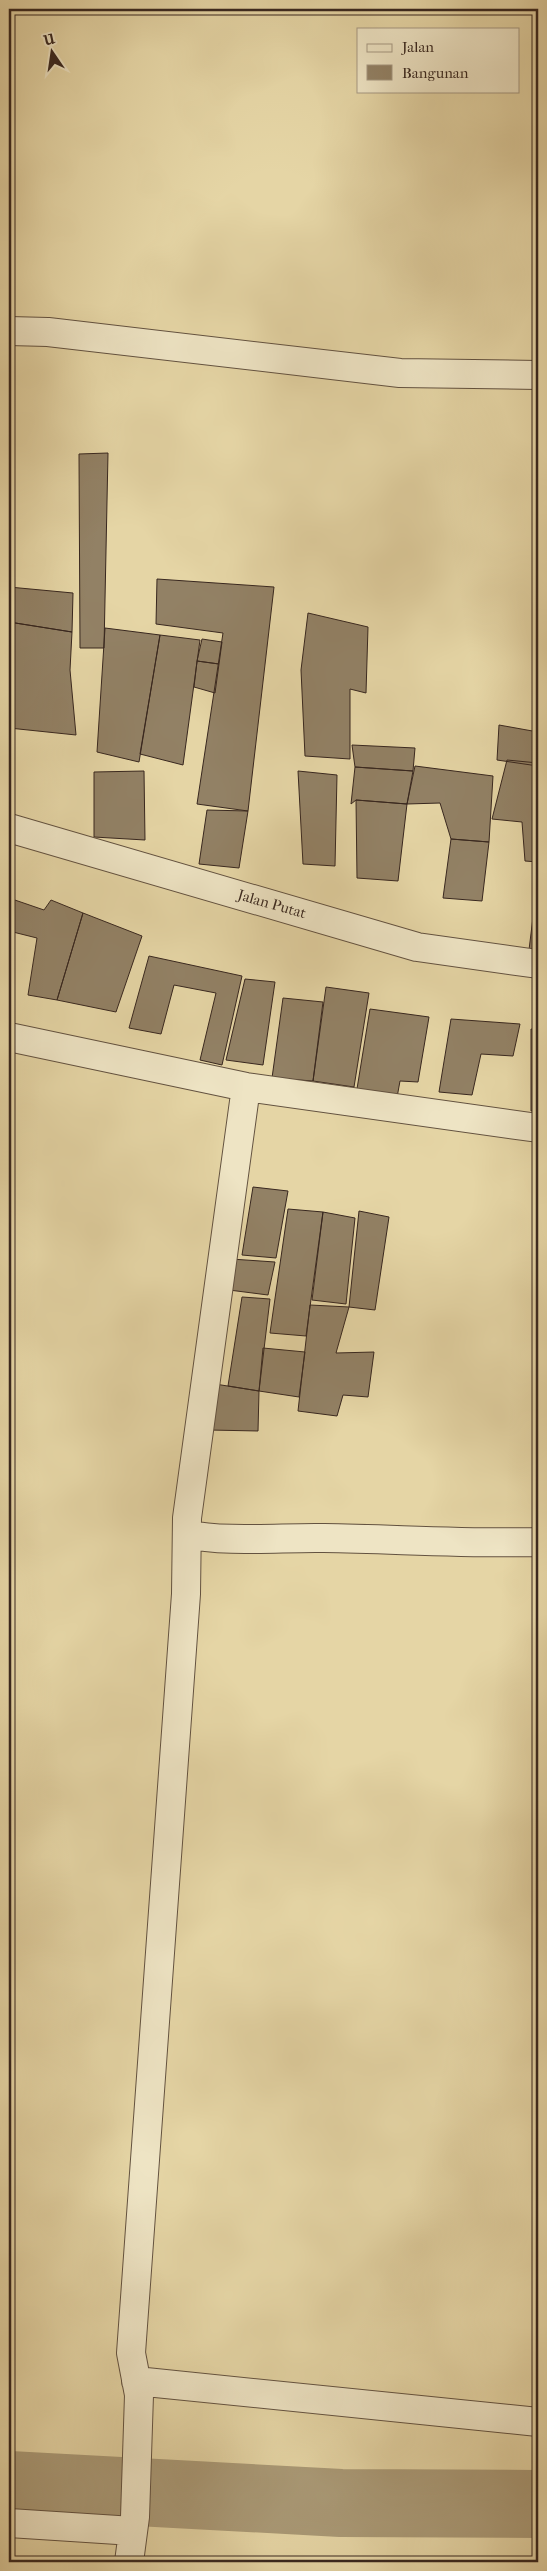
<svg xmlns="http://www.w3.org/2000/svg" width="547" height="2571" font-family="'IM FELL French Canon',serif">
  <rect width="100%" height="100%" fill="#e5d5a5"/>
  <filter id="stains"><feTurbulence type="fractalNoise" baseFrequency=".004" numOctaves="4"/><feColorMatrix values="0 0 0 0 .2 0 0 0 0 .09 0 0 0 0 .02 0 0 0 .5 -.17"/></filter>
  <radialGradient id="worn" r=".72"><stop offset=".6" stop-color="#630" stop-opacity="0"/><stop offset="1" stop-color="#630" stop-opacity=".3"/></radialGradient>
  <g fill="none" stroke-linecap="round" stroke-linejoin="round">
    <path stroke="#aa9a77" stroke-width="68" d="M9,2485L341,2503L538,2504"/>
  </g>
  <path fill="#928165" stroke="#38271f" d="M108,453L104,648H80L79,454Z
    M157,579L274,587L248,811L197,804L223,633L156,624Z
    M9,587L73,593L72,632L9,622Z
    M308,613L368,627L366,693L350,689V759L305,756L301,670Z
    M9,622L72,632L70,670L76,735L9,728Z
    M105,628L160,635L139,762L97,752Z
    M160,635L200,640L183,765L140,754Z
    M202,639L222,642L219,664L197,661Z
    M197,661L219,664L215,693L194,687Z
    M499,725L538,732V766L497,760Z
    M352,745L415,748L413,771L355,767Z
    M507,760L538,763V862L525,861L522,822L492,819Z
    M415,766L493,776L489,842L451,839L440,803L407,804Z
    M355,767L413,771L407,804L356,800L351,804Z
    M144,771L145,840L94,837V772Z
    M298,771L337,775L335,866L303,864Z
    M356,800L407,804L398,881L357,878Z
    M207,810L248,811L239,868L199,864Z
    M451,839L489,842L482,901L443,898Z
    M9,898L44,910L51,900L83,913L57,1000L28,995L37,938L9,931Z
    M535,901H538V959L528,958Z
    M83,913L142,936L116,1012L57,1000Z
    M149,956L242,976L222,1065L200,1060L216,993L174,985L161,1034L129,1028Z
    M245,979L275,982L263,1065L226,1060Z
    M326,987L369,993L354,1087L313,1081Z
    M283,998L323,1002L313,1081L272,1078Z
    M370,1009L429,1017L418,1082L400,1081L396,1103L356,1095Z
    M451,1019L520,1024L513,1056L481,1054L472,1095L439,1092Z
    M531,1029L538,1030V1110L531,1111Z
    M253,1187L288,1191L276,1258L242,1255Z
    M288,1209L323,1212L306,1336L270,1333Z
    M359,1211L389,1217L375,1310L349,1307Z
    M323,1212L355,1218L346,1304L312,1300Z
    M231,1259L275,1262L268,1295L229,1290Z
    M242,1297L270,1299L259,1391L228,1386Z
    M310,1305L349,1307L336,1353L374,1352L368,1397L343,1395L337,1416L298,1411Z
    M263,1348L305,1352L299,1397L259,1391Z
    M215,1384L259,1391L258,1431L209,1430Z"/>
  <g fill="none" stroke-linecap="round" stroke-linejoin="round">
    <g stroke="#635240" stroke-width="30">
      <path id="minor" d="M9,331L48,332L400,373L538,375
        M9,828L417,947L538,964
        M9,1037L246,1087L538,1128
        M187,1534C224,1543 284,1537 324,1538C396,1539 467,1544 538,1542
        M136,2381L538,2422
        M9,2523L133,2531
        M129,2562L135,2517L139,2395L131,2353L186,1594L187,1518L246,1087"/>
    </g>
    <use href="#minor" stroke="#eee4c4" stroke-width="28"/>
  </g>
  <g text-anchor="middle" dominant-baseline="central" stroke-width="4.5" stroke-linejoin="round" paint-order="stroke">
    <g font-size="15" fill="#38271f" stroke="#eee4c4">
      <text transform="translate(272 904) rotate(16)">Jalan Putat</text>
    </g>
  </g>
  <rect width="547" height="2571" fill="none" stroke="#e5d5a5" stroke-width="30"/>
  <rect x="10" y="10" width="527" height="2551" fill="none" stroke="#38271f" stroke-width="2.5"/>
  <rect x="15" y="15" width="517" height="2541" fill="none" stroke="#38271f"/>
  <rect x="357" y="28" width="162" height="65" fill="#eee4c4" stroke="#a59882"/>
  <rect x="367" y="44" width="25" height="8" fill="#eee4c4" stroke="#a59882"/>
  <text x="402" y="52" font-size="15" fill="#38271f">Jalan</text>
  <rect x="367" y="65" width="25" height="15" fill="#928165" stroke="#a59882"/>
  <text x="402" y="78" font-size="15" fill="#38271f">Bangunan</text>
  <g transform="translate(52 52) rotate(347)" stroke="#eee4c4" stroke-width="4" paint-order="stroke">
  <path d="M0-4L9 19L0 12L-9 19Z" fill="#38271f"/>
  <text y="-8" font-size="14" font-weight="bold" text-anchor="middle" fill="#38271f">U</text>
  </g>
  <rect width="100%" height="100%" filter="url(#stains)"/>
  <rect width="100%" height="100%" fill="url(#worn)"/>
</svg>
